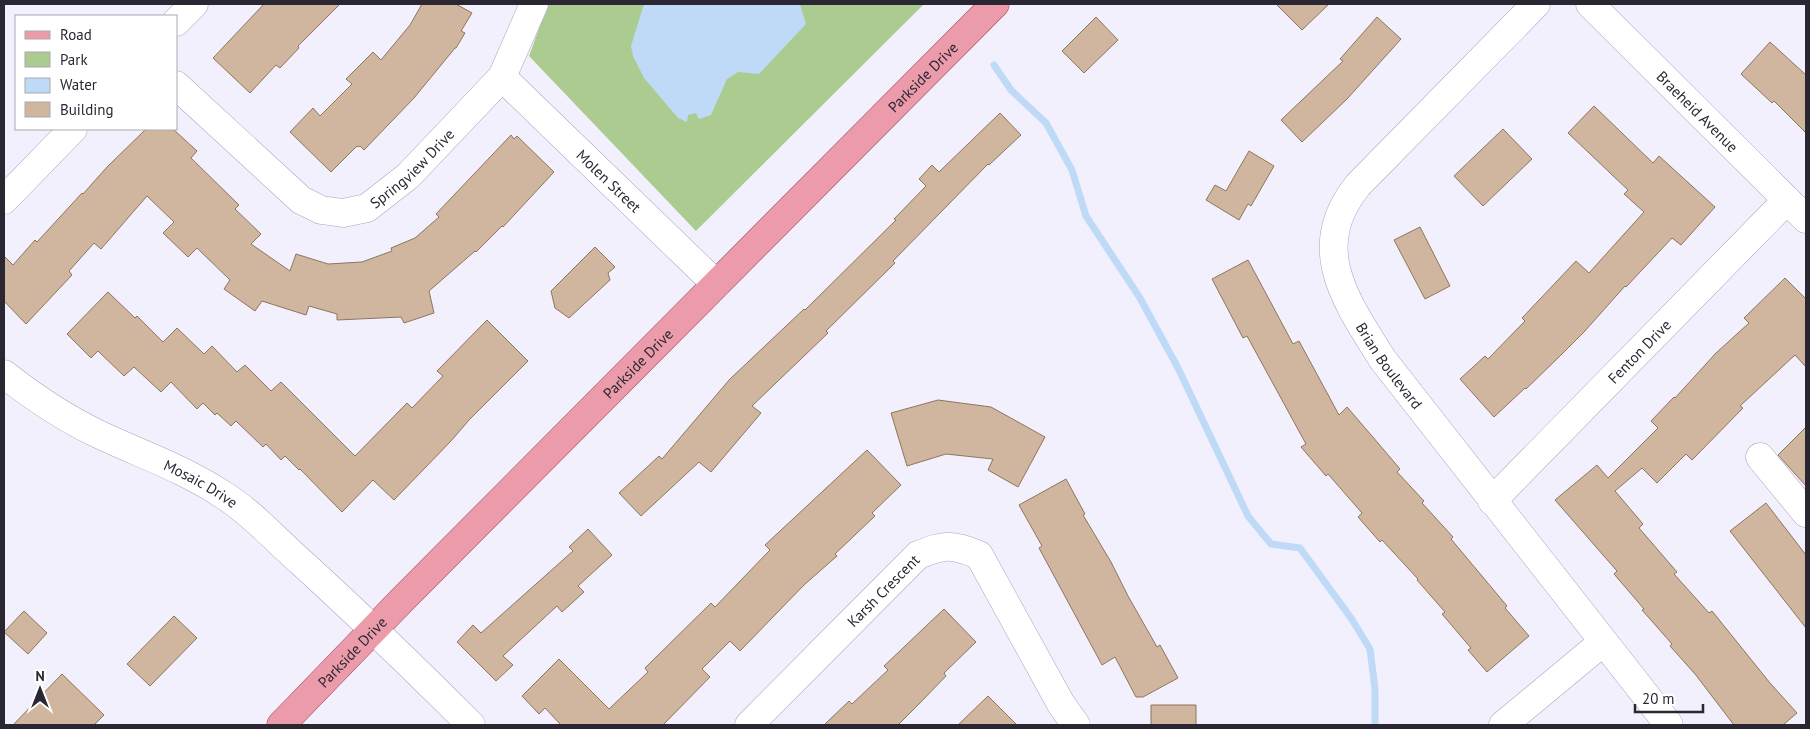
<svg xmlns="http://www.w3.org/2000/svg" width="1810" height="729" font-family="'PT Sans',sans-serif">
  <rect width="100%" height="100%" fill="#f3f0fd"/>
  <path fill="#abcb90" d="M548,4H924L696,231L529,56Z"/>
  <path fill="#bedaf6" d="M644,4H800L806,24L759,74L738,72L727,79L711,115L699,119L696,113L688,115L687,122L678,118L644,78L633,56L631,46Z"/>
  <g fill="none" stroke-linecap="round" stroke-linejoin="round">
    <path stroke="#bedaf6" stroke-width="7" d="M994,65L1011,90L1046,123L1072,170L1086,216L1140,298L1178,368L1248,516L1271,544L1300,548L1351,618L1370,649L1375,689V725"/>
  </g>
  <path fill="#d0b69e" stroke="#8e755e" d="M264,4H340L298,46L299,48L280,68L276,65L250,93L213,58Z
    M422,4H456L472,13L461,31L465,33L456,48H455L414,98L364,150L360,146L358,147L357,146L331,172L290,132L313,108L320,116L352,84L346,79L373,52L381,60L410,25Z
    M1276,4H1329L1302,30Z
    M1096,17L1118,40L1084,73L1062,51Z
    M1377,17L1401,39L1347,99L1302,142L1281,120L1343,61L1340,59Z
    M1770,42L1806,75V133L1774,101L1772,103L1741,74Z
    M1594,106L1653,163L1659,156L1715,207L1681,245L1672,238L1626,287L1625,286L1584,332L1560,356L1526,389L1525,388L1494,417L1460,379L1485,356L1488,359L1525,321L1522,318L1576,261L1589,273L1644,212L1624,194L1628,190L1568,133Z
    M1000,113L1021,135L989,165L988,164L893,261L895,263L826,331L828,333L752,406L761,413L711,472L699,462L641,516L619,493L659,456L662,459L730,379L804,309L805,310L896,220L894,219L926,186L919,179L932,165L939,172Z
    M146,129H173L197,151L191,158L239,205L235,209L261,234L251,244L290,271L296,254L328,264L362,262L392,251L391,248L415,238L439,217L436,214L511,135L514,139L517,136L554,172L503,227L502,226L476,252L475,251L429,291L434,313L404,323L401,317L337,320V314L309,306L306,315L262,301L255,311L224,289L230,280L197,248L188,257L163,233L174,222L147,196L101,249L94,243L69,271L72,275L26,324L4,301V256L13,265L35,240L37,242L82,193L83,194L107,167Z
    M1503,129L1532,159L1483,206L1454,176Z
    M1249,151L1274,166L1251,206L1248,204L1239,220L1206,200L1215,185L1226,191Z
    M1420,227L1450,286L1425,299L1394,240Z
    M595,247L615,267L608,273L610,280L569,318L555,308L551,291Z
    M1248,260L1293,344L1299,341L1339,415L1347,407L1372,436L1400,469L1397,472L1424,501L1422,503L1453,537L1451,539L1507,606L1505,608L1529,636L1487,672L1468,650L1471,648L1442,614L1445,612L1417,580L1418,579L1382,540L1380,542L1358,517L1362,513L1328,474L1326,476L1301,447L1306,444L1247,336L1243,338L1212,279Z
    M1785,278L1806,299V367L1795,355L1740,406L1743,408L1692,460L1686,454L1657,483L1642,468L1615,491L1643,524L1639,528L1677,572L1674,574L1709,613L1712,611L1770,683L1797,713L1783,725H1734L1695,674L1670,646L1672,644L1642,610L1644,609L1614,574L1617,571L1555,500L1597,465L1608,478L1658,428L1651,421L1674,397L1675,398L1716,353L1749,323L1744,318Z
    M108,292L135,318L137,316L163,342L177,328L204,354L212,346L237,372L245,365L271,391L281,382L355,456L407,403L412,408L443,376L437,371L487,320L528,361L470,419L451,441L394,500L373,480L342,512L300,469L299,470L285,456L281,460L266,444L263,447L236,421L231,426L217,413L215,415L203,403L197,409L171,382L161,392L134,367L124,376L98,351L91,358L67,334Z
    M938,400L991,407L1045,437L1018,487L988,470L993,459L946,454L907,466L891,413Z
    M1806,427V486L1778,455Z
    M867,450L901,485L872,513L875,516L835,554L837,556L804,585L740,651L730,641L702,669L710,677L663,725H561L545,708L539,714L522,696L559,659L609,709L648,672L645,668L711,603L715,607L770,550L765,545Z
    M1066,479L1085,514L1083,515L1111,562L1128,596L1157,647L1160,645L1178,678L1143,697H1136L1115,657L1102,665L1039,548L1042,546L1019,505Z
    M1766,503L1806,555V628L1730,531Z
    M588,529L612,555L578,586L584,592L562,612L557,606L503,656L513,665L496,681L457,642L473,625L481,633L573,551L569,547Z
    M944,609L976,642L944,673L946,676L917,706L898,725H824L849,701L852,704L888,670L884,666Z
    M24,611L47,633L28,654L4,632Z
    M174,616L197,638L150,686L127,664Z
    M62,674L104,715L94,725H13Z
    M988,696L1017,725H958Z
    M1151,705H1196V725H1151Z"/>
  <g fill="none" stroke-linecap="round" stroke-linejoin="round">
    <g stroke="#aba3c2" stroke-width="29">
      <g id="minor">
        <path id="s1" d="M1536,4L1358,185C1307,248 1346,301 1383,360L1669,725"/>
        <path id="s2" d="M1590,4L1806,219"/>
        <path d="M176,22L194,4"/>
        <path id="s3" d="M502,77L716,284"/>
        <path id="s4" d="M176,85L301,200L321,210L343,213L367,208L408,176L502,77L534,4"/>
        <path d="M4,200L73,129"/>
        <path id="s5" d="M4,374C32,396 63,417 96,433C140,454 183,468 225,496C253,514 277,541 302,563C360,616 416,670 471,725"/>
        <path d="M1760,457L1806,513"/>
        <path id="s6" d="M1492,501L1787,200"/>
        <path id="s7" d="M749,725L918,555C946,544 950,544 979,555L1061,704L1076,725"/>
        <path d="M1503,725L1603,642"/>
      </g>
    </g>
    <g stroke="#9e475a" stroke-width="29">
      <g id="major">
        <path id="s8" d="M281,725L402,600L995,4"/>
      </g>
    </g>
    <use href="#minor" stroke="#fff" stroke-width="28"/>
    <use href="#major" stroke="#eb9ba9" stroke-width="28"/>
  </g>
  <g text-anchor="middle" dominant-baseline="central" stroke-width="4.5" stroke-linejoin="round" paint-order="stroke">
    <g font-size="15" fill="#2a2733" stroke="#fff">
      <text stroke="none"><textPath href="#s8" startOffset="912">Parkside Drive</textPath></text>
      <text stroke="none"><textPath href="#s2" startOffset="152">Braeheid Avenue</textPath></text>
      <text stroke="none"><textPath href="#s4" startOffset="299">Springview Drive</textPath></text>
      <text stroke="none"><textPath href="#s3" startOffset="149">Molen Street</textPath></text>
      <text stroke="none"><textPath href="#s6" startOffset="210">Fenton Drive</textPath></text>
      <text stroke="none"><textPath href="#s8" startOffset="508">Parkside Drive</textPath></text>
      <text stroke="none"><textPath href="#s1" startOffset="455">Brian Boulevard</textPath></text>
      <text stroke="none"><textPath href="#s5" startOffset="226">Mosaic Drive</textPath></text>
      <text stroke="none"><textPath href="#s7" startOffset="190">Karsh Crescent</textPath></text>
      <text stroke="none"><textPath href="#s8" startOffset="102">Parkside Drive</textPath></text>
    </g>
  </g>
  <rect width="1810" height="729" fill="none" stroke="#2a2733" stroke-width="10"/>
  <rect x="15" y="15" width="162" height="115" fill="#ffffff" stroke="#aaa9ad"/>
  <rect x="25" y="31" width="25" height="8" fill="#eb9ba9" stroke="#aaa9ad"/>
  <text x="60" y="40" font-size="15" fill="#2a2733">Road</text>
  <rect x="25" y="52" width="25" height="15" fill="#abcb90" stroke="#aaa9ad"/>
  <text x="60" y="65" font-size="15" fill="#2a2733">Park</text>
  <rect x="25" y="78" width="25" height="15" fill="#bedaf6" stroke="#aaa9ad"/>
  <text x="60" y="90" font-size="15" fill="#2a2733">Water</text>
  <rect x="25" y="102" width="25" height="15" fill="#d0b69e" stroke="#aaa9ad"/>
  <text x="60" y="115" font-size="15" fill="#2a2733">Building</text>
  <g transform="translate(40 689)" stroke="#ffffff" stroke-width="4" paint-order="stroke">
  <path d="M0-4L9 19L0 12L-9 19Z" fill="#2a2733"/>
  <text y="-8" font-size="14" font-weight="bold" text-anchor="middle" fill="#2a2733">N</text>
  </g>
  <path d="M1635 704v8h68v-8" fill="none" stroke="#2a2733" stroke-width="2.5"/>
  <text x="1642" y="704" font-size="15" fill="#2a2733" stroke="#ffffff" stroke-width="4" paint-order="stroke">20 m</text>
</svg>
